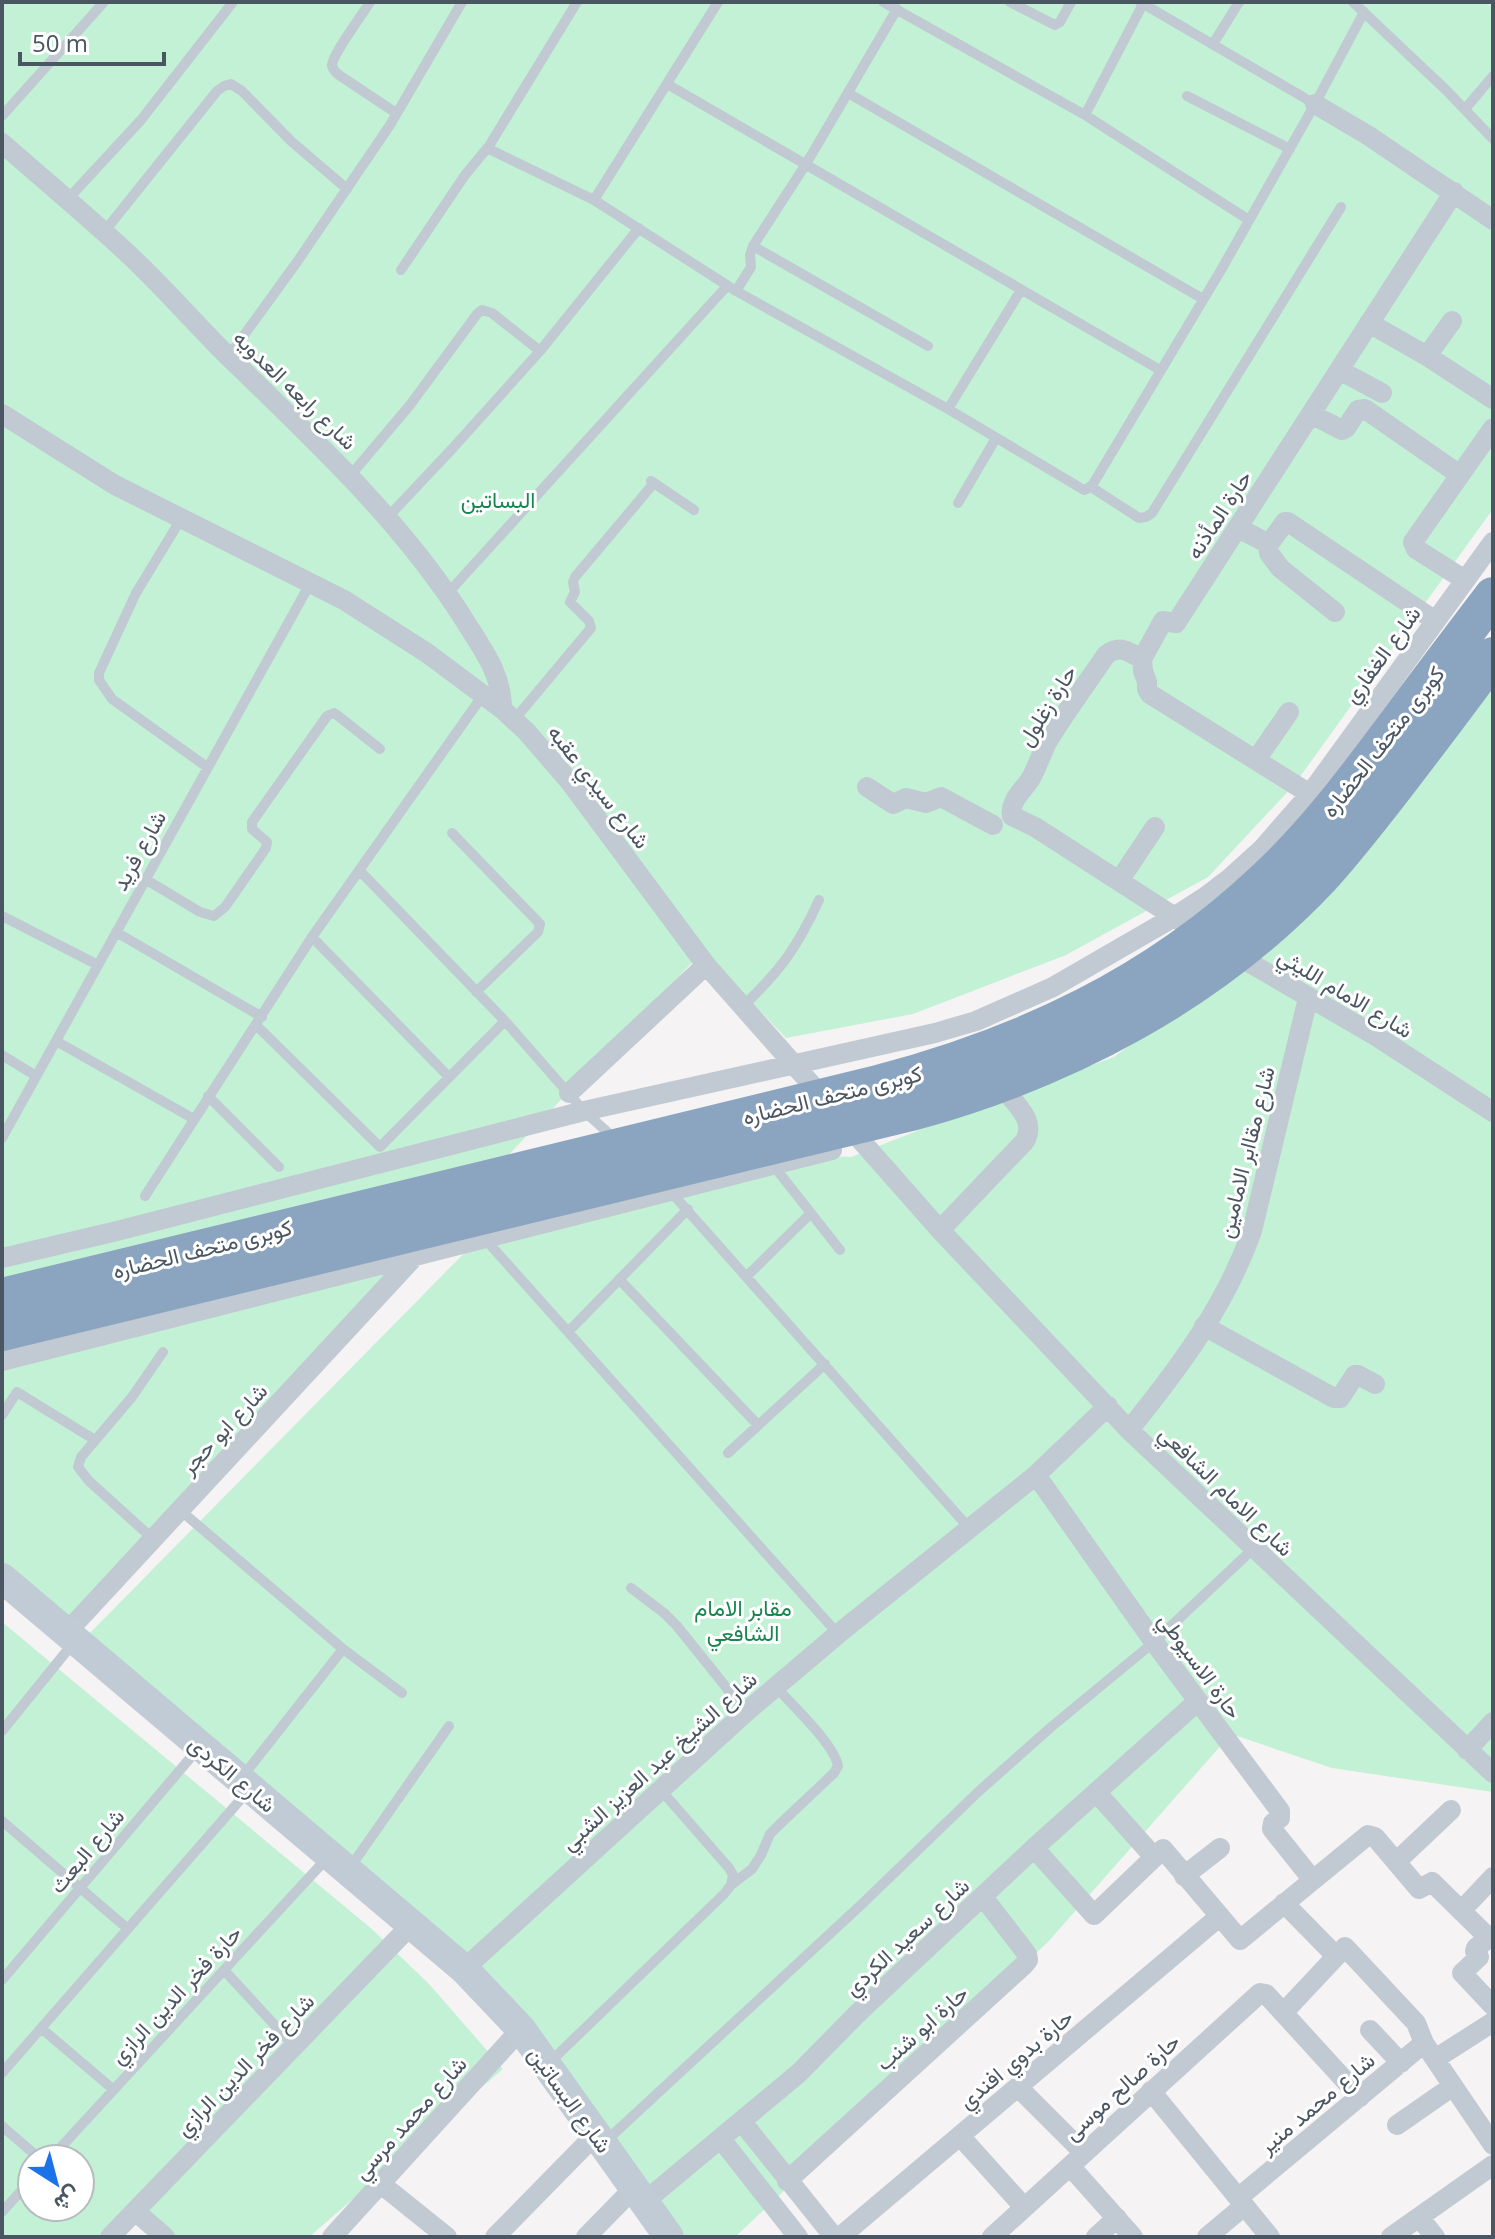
<svg xmlns="http://www.w3.org/2000/svg" width="1495" height="2239" font-family="'Open Sans',Vazirmatn,sans-serif">
  <rect width="100%" height="100%" fill="#f5f3f3"/>
  <path fill="#c3f1d5" fill-rule="evenodd" d="M2,2H1486L1493,7V509L1294,785L1208,877L1066,955L913,1014L786,1038L703,951L61,1624L2,1574Z
    M1493,677V1792L1332,1768L1231,1734L1048,1942L735,2237H673L517,2019L83,1640L489,1228L783,1154L851,1157L995,1100L1114,1057L1224,976Z
    M2,1622L373,1930L430,1985L503,2069L309,2237H153L130,2215L107,2237H2ZM32,2159H80V2207H32Z"/>
  <g fill="none" stroke-linecap="round" stroke-linejoin="round">
    <path stroke="#c1cad2" stroke-width="10" d="M370,2C363,14 333,53 332,65C332,70 336,72 339,75L396,113
      M577,2L489,146V149L594,200L736,291L948,409L1084,490L1087,489L1093,484L1221,270L1315,104L1364,12
      M883,2L1085,115L1249,220
      M1010,2L1055,25L1060,22L1071,2
      M1140,2L1315,104
      M1353,2L1446,90L1493,139
      M1213,44L1239,2
      M667,84L1160,370
      M848,93L1203,299
      M1187,96L1290,149
      M1465,109L1493,76
      M1085,115L1143,4
      M2,116L104,2
      M67,200L141,120L233,2
      M594,200L718,2
      M104,232L217,91L224,86L231,84L242,91L291,141L347,189
      M753,246L928,346
      M401,270L465,175L489,146
      M736,291L751,267L750,255L753,246L806,164L897,9
      M228,357L297,262L390,125L462,2
      M948,409L1021,290
      M350,476L410,405L477,314L482,310L492,313L540,351
      M651,481L694,510
      M1091,487L1139,518L1146,517L1152,513L1341,207
      M958,503L996,438
      M387,518L452,449L540,351L639,228
      M181,519L136,593L99,673V680L112,699L207,767
      M448,593L727,286
      M514,720L591,628L589,621L570,602L575,592L573,582L575,577L654,483
      M452,833L540,924L538,932L476,992
      M360,871L505,1021L584,1111L615,1139
      M145,879L200,912L214,916L225,907L266,848L267,842L252,829V822L327,716L334,713L337,715L380,749
      M2,916L98,965
      M116,932L262,1017
      M312,937L449,1077
      M742,1007C780,971 797,948 819,900
      M256,1025L380,1147L505,1021
      M56,1041L194,1119
      M2,1055L36,1076
      M208,1096L279,1167
      M2,1138L311,582
      M773,1165L840,1250
      M670,1191L970,1529
      M145,1196L312,937L483,695
      M485,1239L838,1634
      M747,1276L811,1213
      M619,1279L758,1425
      M568,1332L688,1209
      M2,1415L17,1392L95,1440
      M728,1453L825,1364
      M180,1510L343,1649L402,1693
      M153,1539L89,1481L78,1467L81,1457L132,1397L163,1352
      M631,1588L664,1613L677,1626L746,1712
      M2,1731L74,1642
      M243,1776L343,1649
      M2,1821L128,1929
      M349,1869L449,1726
      M731,1885L752,1869L761,1855L770,1834L779,1825L834,1773L838,1766C834,1744 792,1705 776,1687
      M224,1970L294,2046
      M2,1980L197,1750
      M41,2028L114,2090
      M548,2064L724,1894L731,1885L733,1875L729,1868L660,1789
      M2,2073L248,1791
      M2,2126L40,2159
      M606,2141L862,1904L978,1792L1050,1728L1154,1642L1253,1549
      M50,2159L328,1857
      M2,2212L32,2179"/>
    <path stroke="#c1cad2" stroke-width="20" d="M1315,104L1369,136L1493,220
      M2,143C43,179 85,214 125,251C162,285 195,324 231,359C315,441 402,521 465,621C483,650 502,674 502,709
      M1369,323L1427,356L1493,399
      M1427,356L1452,321
      M1339,370L1382,393
      M2,414L115,485L344,600L427,653L502,709L526,731L570,782L706,965L940,1230L1129,1430L1493,1773
      M1311,414L1342,430L1346,428L1358,410L1365,409L1460,475
      M1238,528L1269,544L1285,522H1288L1434,620
      M1268,544L1269,553L1280,568L1335,612
      M1465,580L1416,549L1413,542L1493,428
      M1142,659C1128,652 1121,644 1106,655C1087,683 1067,710 1049,739C1042,751 1038,766 1031,778C1023,791 1009,801 1012,816L1035,827L1184,923
      M1256,760L1289,712
      M867,787L893,804L906,798L926,803L941,797L993,825
      M1310,794L1150,694L1147,689V682L1143,671L1142,659L1163,621L1176,623L1454,192
      M1119,881L1155,827
      M1231,952L1376,1036L1493,1112
      M569,1093L706,965
      M940,1230L1025,1141C1035,1123 1021,1110 1010,1096
      M2,1258L117,1231L584,1111L935,1033L976,1021L1053,987L1174,917L1205,897L1230,878L1262,849L1310,794L1493,542
      M1204,1326L1334,1398H1340L1355,1375H1358L1375,1384
      M2,1361L832,1150
      M1129,1430C1179,1368 1225,1307 1252,1231L1308,998
      M1036,1475L1154,1642L1280,1811V1818L1273,1823L1272,1829L1312,1879
      M66,1633L415,1256
      M1467,1750L1493,1722
      M1096,1792L1154,1857
      M1034,1848L1094,1915L1163,1849L1240,1940L1368,1835L1375,1837L1419,1889L1432,1882L1489,1938
      M1396,1862L1451,1810
      M1184,1876L1220,1848
      M1284,1903L1336,1956
      M1461,1911L1493,1877
      M1493,1935L1476,1948L1475,1951L1479,1957L1462,1973L1493,2006
      M464,1969L746,1712L838,1634L1036,1475L1108,1406
      M1283,2013L1345,1947L1416,2023L1424,2043L1493,2145
      M1370,2030L1401,2063
      M1435,2059L1493,2022
      M1018,2087L1084,2153
      M1151,2091L1270,2237
      M742,2122L834,2237
      M1397,2125L1453,2086
      M960,2136L1024,2207
      M721,2139L798,2237
      M1070,2166L1133,2237
      M787,2181L1024,1965L1028,1960L1027,1954L983,1897
      M381,2184L447,2237
      M1238,2198L1424,2043
      M644,2202L799,2073L858,2013L1034,1848L1198,1701
      M135,2211L165,2237
      M1419,2217L1435,2237
      M110,2237L412,1924
      M332,2237L521,2029
      M495,2237L596,2134
      M586,2237L634,2188
      M840,2237L1220,1916
      M992,2237L1260,1993L1266,1994L1360,2097
      M1096,2237L1117,2218
      M1207,2237L1244,2206
      M1391,2237L1493,2165"/>
    <path stroke="#c1cbd6" stroke-width="30" d="M2,1578L464,1969L521,2029L669,2237"/>
    <path stroke="#8ba5c1" stroke-width="38" d="M2,1297L878,1084C1025,1045 1154,985 1265,880C1316,833 1357,777 1398,722C1429,680 1461,638 1493,596
      M2,1332L915,1111C1067,1069 1212,993 1321,877C1343,853 1363,827 1383,802C1420,754 1457,706 1493,656"/>
  </g>
  <g text-anchor="middle" dominant-baseline="central" stroke-width="6" stroke-linejoin="round" paint-order="stroke">
    <g font-size="22" fill="#4a5661" stroke="#fff">
      <text transform="translate(296 389) rotate(44)">شارع رابعه العدويه</text>
      <text transform="translate(1218 514) rotate(-57)">حارة المأذنه</text>
      <text transform="translate(1381 654) rotate(-54)">شارع الغفاري</text>
      <text transform="translate(1046 705) rotate(-58)">حارة زغلول</text>
      <text transform="translate(1382 741) rotate(-52)">كوبرى متحف الحضاره</text>
      <text transform="translate(600 786) rotate(52)">شارع سيدي عقبه</text>
      <text transform="translate(138 850) rotate(-61)">شارع فريد</text>
      <text transform="translate(1346 992) rotate(31)">شارع الامام الليثي</text>
      <text transform="translate(832 1094) rotate(-14)">كوبرى متحف الحضاره</text>
      <text transform="translate(1245 1152) rotate(-76)">شارع مقاابر الامامين</text>
      <text transform="translate(202 1248) rotate(-14)">كوبرى متحف الحضاره</text>
      <text transform="translate(223 1428) rotate(-47)">شارع ابو حجر</text>
      <text transform="translate(1227 1490) rotate(44)">شارع الامام الشافعي</text>
      <text transform="translate(1201 1665) rotate(54)">حارة الاسيوطي</text>
      <text transform="translate(658 1760) rotate(-42)">شارع الشيخ عبد العزيز الشبي</text>
      <text transform="translate(233 1773) rotate(40)">شارع الكردى</text>
      <text transform="translate(86 1850) rotate(-50)">شارع البعث</text>
      <text transform="translate(906 1936) rotate(-43)">شارع سعيد الكردي</text>
      <text transform="translate(175 1994) rotate(-47)">حارة فخر الدين الرازي</text>
      <text transform="translate(921 2027) rotate(-42)">حارة ابو شنب</text>
      <text transform="translate(1015 2058) rotate(-40)">حارة بدوي افندي</text>
      <text transform="translate(244 2064) rotate(-46)">شارع فخر الدين الرازي</text>
      <text transform="translate(1121 2086) rotate(-42)">حارة صالح موسى</text>
      <text transform="translate(571 2099) rotate(54)">شارع البساتين</text>
      <text transform="translate(1316 2102) rotate(-40)">شارع محمد منير</text>
      <text transform="translate(409 2117) rotate(-48)">شارع محمد مرسي</text>
    </g>
    <g font-size="22" fill="#17864f" stroke="#fff">
      <text x="498" y="499">البساتين</text>
      <text x="743" y="1607">مقابر الامام<tspan x="743" dy="25">الشافعي</tspan></text>
    </g>
  </g>
  <rect width="1495" height="2239" fill="none" stroke="#4a5661" stroke-width="8"/>
  <g transform="translate(56 2183) rotate(144)"><circle r="38" fill="#ffffff" stroke="#b7bbc0" stroke-width="2"/>
  <path d="M0-6L14 30L0 20L-14 30Z" fill="#1a73e8"/>
  <text y="-12" font-size="22" font-weight="bold" text-anchor="middle" fill="#4a5661">ش</text>
  </g>
  <path d="M20 52v12h144v-12" fill="none" stroke="#4a5661" stroke-width="4"/>
  <text x="32" y="52" font-size="24" fill="#4a5661" stroke="#ffffff" stroke-width="6" paint-order="stroke">50 m</text>
</svg>
